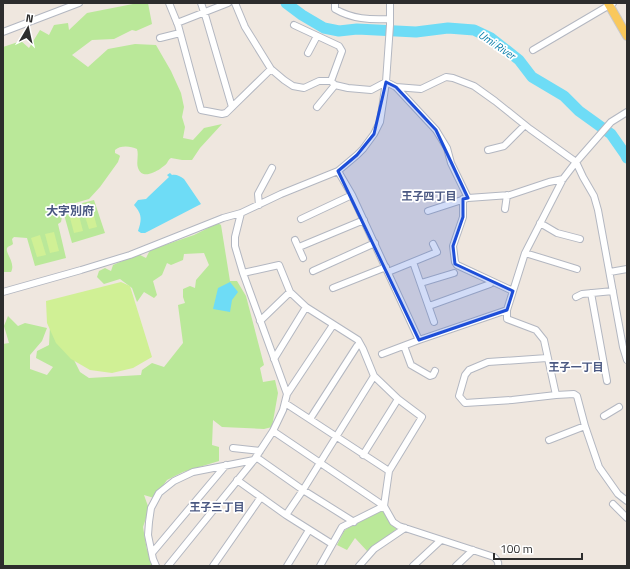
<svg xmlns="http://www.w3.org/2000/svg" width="630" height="569" font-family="'Titillium Web','Noto Sans JP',sans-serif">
  <rect width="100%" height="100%" fill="#efe7df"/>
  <path fill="#bae899" d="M138,3H148L152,24L136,31L132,30L114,39L92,40L72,55L88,67L108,49L135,44L156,45L171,71L181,93L184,107L182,117L185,127L183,138L193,140L204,128L222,124L200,148L192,160H182L171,158C169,159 168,161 167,163C166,165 162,167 160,169C153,173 142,179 138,168C136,162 139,156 137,149C131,146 120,145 115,150V153L119,155L120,156L118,162L100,187L89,199L75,203H68L64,206L63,208L94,200L105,233L72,243L63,211L61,222L58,224L66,258L35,266L27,238L14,237L12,239L13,244C11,246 8,246 7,248C5,253 16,263 11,272H4L3,47L21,41L29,48L40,30L49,35L54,25L68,23L69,30L87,13Z
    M213,220L221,225L230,281H237L246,296L264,365L260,368L263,382L275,380L278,393L272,427L264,429L222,427L213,420L212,445L219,447V461L183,472L167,480L154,498L144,495L149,509L143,527L147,550L159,566H3V344L9,343L4,326L8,316L18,326L25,323L47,328L42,341L30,355V369L47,375L53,367L36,358L37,351L49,345L50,326L72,356L80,372L89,378L141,375L142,370L152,363L164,367L183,343L178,305L185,303L183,297V289L190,286L195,288L196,280L209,265L204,253L184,254L183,260L171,265L167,263L162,275L153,281L157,295L154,298L144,292L137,302L132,288L120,279L104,284L97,277L99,271L105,268L111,271L113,265L138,254L146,258L150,250L194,235L208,228Z
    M383,509L398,528L368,552L355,538L347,550L337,545L344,531L348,528Z"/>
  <path fill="#d0f095" d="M92,208L97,227L89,229L83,210Z
    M78,212L83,231L74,233L69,214Z
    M54,232L59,251L50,253L45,234Z
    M40,235L46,255L37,257L31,238Z
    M121,282L130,286L152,357L133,368L112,373L90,370L71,359L56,343L47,323L46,301Z"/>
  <path fill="#6edcf6" d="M170,173L172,175C176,174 180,176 184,179L201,204L145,233H141L138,231C142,219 142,214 134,205L138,200L146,199L149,196L169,177L167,175Z
    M230,282L238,292L232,300L230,312L213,309L218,288Z"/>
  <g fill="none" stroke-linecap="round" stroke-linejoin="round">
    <path stroke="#6edcf6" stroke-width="11" d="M286,3L302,15L324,28L339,31L357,29L416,32L448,28L474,30L491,38L519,60L532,77L564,96L579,111L611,134L625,154L627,158"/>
    <g stroke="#b3b7c1" stroke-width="8">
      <path id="minor" d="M169,3L178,25L201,110L222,114L226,113L271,69
        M201,3L206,18L232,107
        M235,3L245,27L271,69L284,80L293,86L304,88L319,81H331L335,85L348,88L371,90L386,82L396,87L436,130L447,148L451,163L468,198
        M335,3V9C352,19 370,20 390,19
        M177,23L228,3
        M294,25L339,46L342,51L331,81
        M3,32L79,3
        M160,38L180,33
        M533,50L613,3
        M308,53L317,36
        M396,87L421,89L446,77L453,78L474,86L495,101L530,129L576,162L583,177L594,196L598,210L623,347L627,360
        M317,107L335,85
        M488,150L504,146L525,125
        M338,171L352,195L419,340L507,310
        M463,199V217L453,246L455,262L457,265L513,291
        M259,205L258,194L272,168
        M505,209L507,195
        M428,211L468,198L510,195L549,182L563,179
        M241,213L235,237V246L243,273L287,394
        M301,219L352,195
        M540,223L557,233L580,239
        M295,240L303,258
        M299,247L364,220
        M525,253L577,269
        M413,262L434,322
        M313,271L375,243
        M388,272L437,252L433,244
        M610,272L627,269
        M243,273L279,265L290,292L306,307L358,340L363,349L374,376L398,399L422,417L389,471L384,506
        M421,283L454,273
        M333,288L386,267
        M3,292L81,270L130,255L223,218L241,213L281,194L338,171L357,155L363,149L374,134L380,122L386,82L390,25V3
        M591,293L607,381
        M576,297L582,294L613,291
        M429,306L490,284L492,282
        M260,321L290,292
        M404,346L411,365L430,376L433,375L435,371
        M382,354L419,340
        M547,358L488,362L469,370L465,375L459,396L465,403L512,400L556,395L574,394L577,396L585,426L599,467L618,494L627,501
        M274,359L306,307
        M556,395L544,340L536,330L507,319V310L525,253L563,179L576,162L611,122L627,112
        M285,403L389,471
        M604,416L619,407
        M310,419L357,346L360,344
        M273,431L384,506L393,522L399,526L494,557C497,560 499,562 498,566
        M549,440L585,426
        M233,448L260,451
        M363,455L398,399
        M256,457L303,490L354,522
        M237,480L286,515L332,544
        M613,504L627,518
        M286,515L303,490L374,376
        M152,553L226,465
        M156,566L153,559L148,535L149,522L151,508L159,493L174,481L193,472L254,460
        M168,566L254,460L273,431L283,410L287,394L333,325
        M213,566L261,497
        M287,566L309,530
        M320,566L342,527L384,506
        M359,566L374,549L405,528
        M413,566L441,540
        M456,566L473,550"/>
    </g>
    <g stroke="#c8c8c8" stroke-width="10">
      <path id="major" d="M608,3L627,36"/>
    </g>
    <use href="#minor" stroke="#fff" stroke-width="6"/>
    <use href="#major" stroke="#f9c85b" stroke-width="8"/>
  </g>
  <path fill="#1d4ed8" fill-opacity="0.2" stroke="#1d4ed8" stroke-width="3" stroke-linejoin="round" d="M386,82L396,87L436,130L468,198L463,199V217L453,246L455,264L513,291L507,310L419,340L338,171L357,155L374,134Z"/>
  <g text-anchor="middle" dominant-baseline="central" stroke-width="3.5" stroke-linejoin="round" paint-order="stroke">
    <g font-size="11" font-style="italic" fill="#067da9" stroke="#fff">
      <text transform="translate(497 45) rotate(34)">Umi River</text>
    </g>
    <g font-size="11" font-weight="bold" fill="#4a5882" stroke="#fff">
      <text x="429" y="196">王子四丁目</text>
      <text x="576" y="367">王子一丁目</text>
      <text x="217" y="507">王子三丁目</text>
    </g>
    <g font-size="12" font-weight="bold" fill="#4a5882" stroke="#fff">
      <text x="70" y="210">大字別府</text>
    </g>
  </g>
  <rect width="630" height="569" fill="none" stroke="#2d2d2d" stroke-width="8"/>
  <g transform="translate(28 28) rotate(9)" stroke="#ffffff" stroke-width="3" paint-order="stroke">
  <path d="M0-3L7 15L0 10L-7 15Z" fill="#2d2d2d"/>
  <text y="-6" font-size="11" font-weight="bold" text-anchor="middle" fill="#2d2d2d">N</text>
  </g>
  <path d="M494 553v6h88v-6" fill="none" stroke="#2d2d2d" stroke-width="2"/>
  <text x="500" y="553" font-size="12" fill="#2d2d2d" stroke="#ffffff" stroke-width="3" paint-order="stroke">100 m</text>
</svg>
